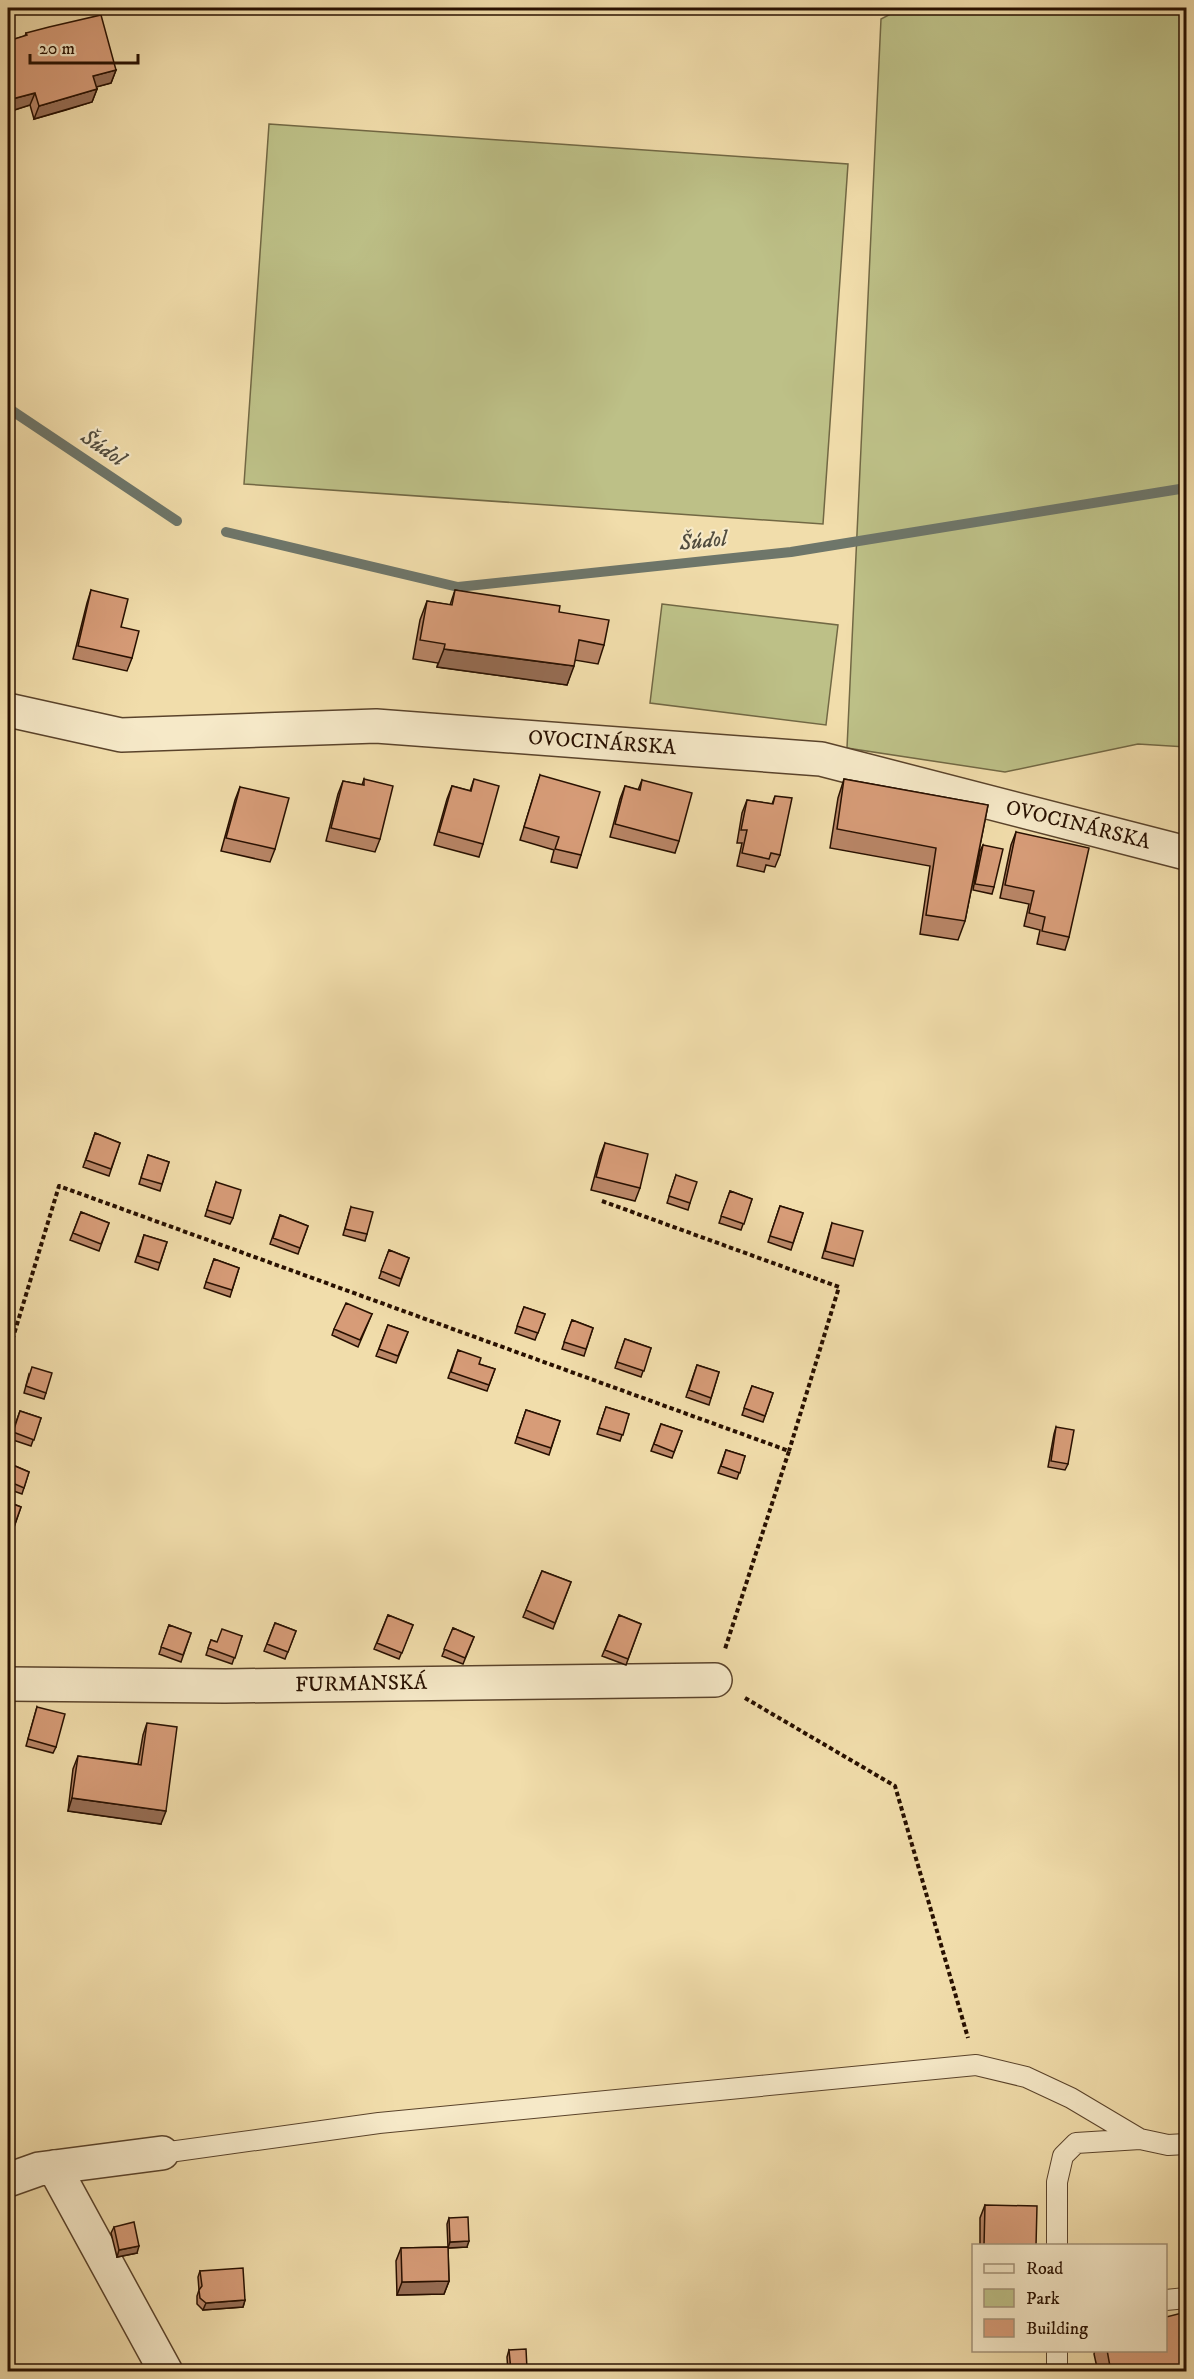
<svg xmlns="http://www.w3.org/2000/svg" width="1194" height="2379" font-family="'IM FELL DW Pica',serif">
  <rect width="100%" height="100%" fill="#f1ddab"/>
  <filter id="stains"><feTurbulence type="fractalNoise" baseFrequency=".00333" numOctaves="4"/><feColorMatrix values="0 0 0 0 .2 0 0 0 0 .09 0 0 0 0 .02 0 0 0 .5 -.17"/></filter>
  <radialGradient id="worn" r=".72"><stop offset=".6" stop-color="#630" stop-opacity="0"/><stop offset="1" stop-color="#630" stop-opacity=".3"/></radialGradient>
  <path fill="#bdc087" stroke="#726844" stroke-width="1.5" d="M902,8H1186V747L1138,744L1005,772L847,748L881,19Z
    M269,124L848,164L823,524L244,484Z
    M662,604L838,625L826,725L650,703Z"/>
  <g fill="none" stroke-linecap="round" stroke-linejoin="round">
    <path stroke="#6e766a" stroke-width="10" d="M8,408L177,521
      M226,532L458,587L791,552L1186,488"/>
    <g stroke="#5a432b" stroke-width="22">
      <path id="lane" d="M162,2153L379,2123L976,2065L1026,2077L1071,2098L1140,2139
        M1057,2246V2182L1063,2156L1076,2143L1140,2139L1168,2145L1186,2144
        M1166,2300L1186,2298
        M1057,2350V2372"/>
    </g>
    <g stroke="#5a432b" stroke-width="36">
      <path id="street" d="M8,710L121,735L376,726L821,759L1186,853
        M8,1684L225,1686L715,1680
        M54,2167L166,2372
        M8,2180L39,2169L162,2153"/>
    </g>
    <path stroke="#281000" stroke-width="4" stroke-dasharray="4.5 3" stroke-linecap="butt" d="M602,1201L839,1287L789,1451
      M8,1354L59,1186L789,1451L725,1649
      M745,1698L895,1786L968,2038"/>
    <use href="#lane" stroke="#f6e9c8" stroke-width="20"/>
    <use href="#street" stroke="#f6e9c8" stroke-width="33"/>
  </g>
  <path fill="#b98667" stroke="#281000" stroke-width="1.5" d="M26,33L116,70L111,83L96,87L97,89L92,102L66,110L34,119L30,105L8,112V41L25,36Z
    M91,590L121,627L132,658L127,671L73,659L87,603Z
    M455,590L559,612L604,645L598,664L575,660L567,685L437,667L438,663L413,659L420,620L427,601L450,605Z
    M540,775L581,855L577,868L551,862L554,850L520,840Z
    M364,779L380,839L375,852L326,841L338,794L343,781L362,785Z
    M474,779L483,844L479,857L434,845L447,799L452,786L470,791Z
    M844,779L988,805L965,921L958,940L920,934L930,866L830,848L838,798Z
    M642,780L679,841L675,853L610,837L620,799L625,786L638,790Z
    M240,787L275,849L270,862L221,851L235,800Z
    M775,796L780,855L775,867L766,865L764,872L737,866L742,843H737L742,813L747,800L772,804Z
    M1016,832L1069,937L1065,950L1037,944L1040,930L1024,926L1029,904L1000,898L1011,845Z
    M983,845L994,887L992,894L973,890L980,851Z
    M95,1133L120,1143L109,1176L83,1167Z
    M605,1143L640,1188L635,1201L591,1190L600,1156Z
    M148,1155L169,1162L160,1191L139,1184Z
    M676,1175L690,1203L688,1210L667,1203Z
    M216,1182L233,1218L230,1224L205,1216Z
    M730,1191L752,1199L741,1230L719,1223Z
    M780,1206L803,1213L791,1250L768,1242Z
    M351,1207L367,1234L365,1241L343,1235Z
    M81,1212L109,1223L99,1251L70,1240Z
    M280,1215L308,1226L298,1254L270,1244Z
    M832,1223L855,1259L853,1266L822,1258Z
    M144,1235L167,1242L158,1270L135,1262Z
    M389,1250L409,1258L399,1286L379,1278Z
    M214,1259L239,1268L230,1297L204,1288Z
    M524,1307L545,1314L535,1340L515,1333Z
    M372,1314L358,1347L332,1335L334,1329Z
    M572,1320L593,1328L584,1356L562,1349Z
    M388,1325L408,1332L396,1363L376,1356Z
    M625,1339L651,1348L641,1377L615,1368Z
    M458,1350L479,1364L495,1369L487,1391L448,1378Z
    M697,1365L719,1372L709,1405L686,1397Z
    M29,1374L46,1393L44,1399L24,1393Z
    M752,1386L773,1393L763,1422L742,1415Z
    M606,1407L629,1414L620,1441L597,1434Z
    M526,1410L560,1421L549,1455L515,1443Z
    M20,1411L41,1418L31,1446L10,1439Z
    M661,1424L682,1431L672,1458L651,1451Z
    M1056,1427L1068,1464L1065,1470L1048,1467L1054,1434Z
    M726,1450L745,1456L737,1479L718,1473Z
    M8,1463L29,1472L22,1494L8,1489Z
    M8,1502L21,1507L9,1542H8Z
    M542,1571L571,1582L553,1629L523,1617Z
    M388,1615L413,1625L399,1659L374,1649Z
    M619,1615L641,1624L626,1665L602,1656Z
    M275,1623L296,1631L285,1659L264,1651Z
    M169,1625L191,1633L181,1662L159,1654Z
    M453,1628L474,1637L463,1664L442,1656Z
    M242,1636L232,1664L206,1655L211,1640L217,1642Z
    M37,1707L56,1747L53,1753L26,1746Z
    M147,1723L161,1824L68,1811L73,1769L78,1756L138,1764L143,1735Z
    M985,2205L1036,2246H980V2218Z
    M449,2218L467,2247L448,2248L449,2281L444,2294L397,2295L396,2261L401,2248L448,2247L447,2224Z
    M114,2227L137,2253L117,2257L111,2233Z
    M200,2271L245,2300L243,2307L203,2310L197,2304V2296L199,2290L198,2277Z
    M509,2350L526,2372H508L507,2357Z
    M1095,2350H1166L1186,2372H1098L1094,2354Z"/>
  <path fill="#966d54" stroke="#281000" stroke-width="1.5" d="M116,70L111,83L89,89L93,76Z
    M97,89L92,102L34,119L39,106Z
    M35,93L30,105L8,112L12,99Z
    M444,649L574,666L567,685L437,667Z
    M72,1798L166,1811L161,1824L68,1811Z
    M12,2096L10,2102L8,2105V2100Z
    M469,2241L467,2247L448,2248L450,2242Z
    M139,2246L137,2253L117,2257L119,2250Z
    M449,2281L444,2294L397,2295L402,2282Z
    M245,2300L243,2307L203,2310L206,2303Z
    M527,2369L526,2372H511V2371Z"/>
  <path fill="#d79c78" stroke="#281000" stroke-width="1.5" d="M101,15L116,70L93,76L97,89L39,106L35,93L12,99L8,81V41L27,35L26,33L49,27Z
    M91,590L128,599L121,627L139,631L132,658L78,646Z
    M455,590L560,606L559,612L609,620L604,645L579,640L574,666L444,649L445,644L420,640L427,601L452,605Z
    M540,775L600,792L581,855L555,849L559,837L524,827Z
    M364,779L393,786L380,839L331,828L343,781L364,785Z
    M474,779L499,786L483,844L439,832L452,786L471,791Z
    M844,779L988,805L965,921L926,915L936,848L837,829Z
    M642,780L692,793L679,841L615,824L625,786L640,790Z
    M240,787L289,798L275,849L226,838Z
    M775,796L792,798L780,855L771,853L769,859L742,853L747,830H741L747,800L773,804Z
    M1016,832L1089,848L1069,937L1042,931L1045,917L1029,913L1034,891L1005,885Z
    M983,845L1003,849L994,887L975,884Z
    M95,1133L120,1143L111,1169L86,1160Z
    M605,1143L648,1154L640,1188L596,1177Z
    M148,1155L169,1162L162,1184L141,1178Z
    M676,1175L697,1182L690,1203L669,1196Z
    M216,1182L241,1190L233,1218L207,1210Z
    M730,1191L752,1199L744,1224L721,1216Z
    M780,1206L803,1213L793,1243L770,1236Z
    M351,1207L373,1212L367,1234L345,1229Z
    M81,1212L109,1223L101,1244L73,1233Z
    M280,1215L308,1226L300,1248L273,1238Z
    M832,1223L863,1231L855,1259L825,1251Z
    M144,1235L167,1242L160,1263L138,1256Z
    M389,1250L409,1258L401,1279L381,1271Z
    M214,1259L239,1268L232,1290L206,1282Z
    M346,1303L372,1314L360,1340L334,1329Z
    M524,1307L545,1314L538,1333L517,1326Z
    M572,1320L593,1328L586,1349L564,1342Z
    M388,1325L408,1332L398,1356L379,1349Z
    M625,1339L651,1348L644,1371L617,1362Z
    M458,1350L481,1358L479,1364L495,1369L489,1385L451,1372Z
    M697,1365L719,1372L711,1398L689,1390Z
    M32,1367L52,1373L46,1393L26,1386Z
    M752,1386L773,1393L765,1416L744,1408Z
    M606,1407L629,1414L623,1435L599,1428Z
    M526,1410L560,1421L551,1448L517,1437Z
    M20,1411L41,1418L34,1440L13,1432Z
    M661,1424L682,1431L674,1452L654,1444Z
    M1056,1427L1074,1430L1068,1464L1051,1461Z
    M726,1450L745,1456L740,1473L721,1466Z
    M8,1463L29,1472L24,1488L8,1481Z
    M8,1502L21,1507L11,1535L8,1534Z
    M542,1571L571,1582L555,1623L526,1610Z
    M388,1615L413,1625L402,1653L377,1643Z
    M619,1615L641,1624L628,1659L605,1650Z
    M275,1623L296,1631L288,1652L267,1644Z
    M169,1625L191,1633L183,1655L161,1647Z
    M453,1628L474,1637L465,1658L444,1649Z
    M222,1629L242,1636L235,1658L208,1648L211,1640L217,1642Z
    M37,1707L65,1714L56,1747L28,1739Z
    M147,1723L177,1727L166,1811L72,1798L78,1756L141,1765Z
    M8,2090L12,2096L8,2100Z
    M985,2205L1037,2206L1036,2246H984Z
    M468,2217L469,2241L450,2242L449,2218Z
    M134,2222L139,2246L119,2250L114,2227Z
    M448,2247L449,2281L402,2282L401,2248Z
    M243,2268L245,2300L206,2303L200,2298L199,2290L202,2286L200,2271Z
    M1186,2312V2372H1111L1107,2350H1166V2317Z
    M526,2349L527,2369L511,2371L509,2350Z"/>
  <g text-anchor="middle" dominant-baseline="central" stroke-width="4.5" stroke-linejoin="round" paint-order="stroke">
    <g font-size="21" fill="#281000" stroke="#f6e9c8">
      <text transform="translate(602 743) rotate(4)">OVOCINÁRSKA</text>
      <text transform="translate(1078 825) rotate(14)">OVOCINÁRSKA</text>
      <text transform="translate(361 1684) rotate(-1)">FURMANSKÁ</text>
    </g>
    <g font-size="22" font-style="italic" fill="#514c3e" stroke="#f6e9c8">
      <text transform="translate(103 448) rotate(34)">Šúdol</text>
      <text transform="translate(703 541) rotate(-6)">Šúdol</text>
    </g>
  </g>
  <rect width="1194" height="2379" fill="none" stroke="#f1ddab" stroke-width="30"/>
  <rect x="9" y="9" width="1176" height="2361" fill="none" stroke="#281000" stroke-width="3"/>
  <rect x="15" y="15" width="1164" height="2349" fill="none" stroke="#281000" stroke-width="1.5"/>
  <rect x="972" y="2244" width="195" height="108" fill="#f6e9c8" stroke="#a49278" stroke-width="1.5"/>
  <rect x="984" y="2264" width="30" height="9" fill="#f6e9c8" stroke="#a49278" stroke-width="1.5"/>
  <text x="1026" y="2274" font-size="18" fill="#281000">Road</text>
  <rect x="984" y="2289" width="30" height="18" fill="#bdc087" stroke="#a49278" stroke-width="1.5"/>
  <text x="1026" y="2304" font-size="18" fill="#281000">Park</text>
  <rect x="984" y="2319" width="30" height="18" fill="#d79c78" stroke="#a49278" stroke-width="1.5"/>
  <text x="1026" y="2334" font-size="18" fill="#281000">Building</text>
  <path d="M30 54v9h108v-9" fill="none" stroke="#281000" stroke-width="3"/>
  <text x="39" y="54" font-size="18" fill="#281000" stroke="#f6e9c8" stroke-width="4.5" paint-order="stroke">20 m</text>
  <rect width="100%" height="100%" filter="url(#stains)"/>
  <rect width="100%" height="100%" fill="url(#worn)"/>
</svg>
